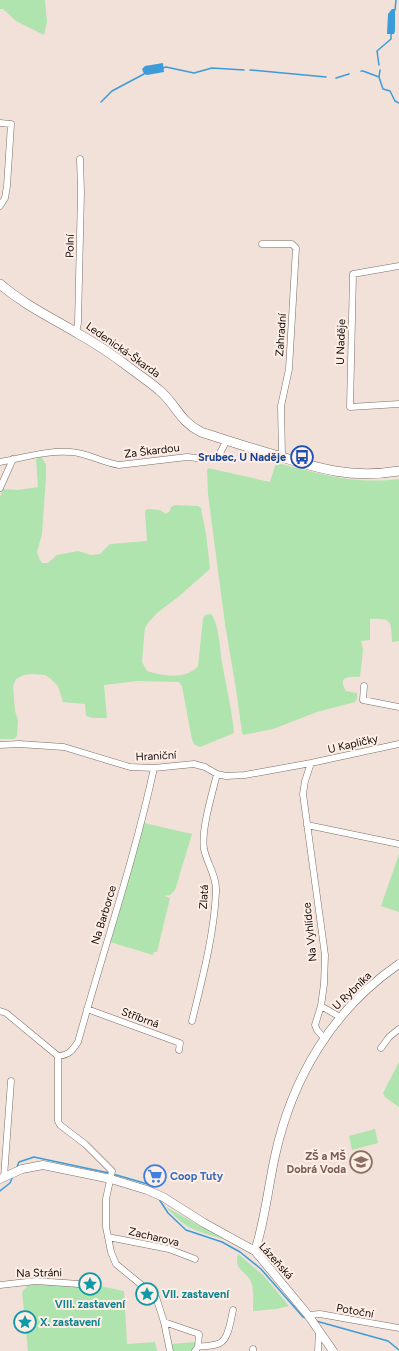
<svg xmlns="http://www.w3.org/2000/svg" width="399" height="1351" font-family="Figtree,sans-serif">
  <rect width="100%" height="100%" fill="#f1e1d9"/>
  <path fill="#afe4af" d="M0,0H45L47,22L44,35L16,21L3,9H0Z
    M41,456L46,465V477L42,534L37,552L40,560L42,563H48L57,555L78,551L91,555L100,554L110,544L147,541L145,512L147,509L160,510L166,514L170,511L171,507L175,505L198,506L201,508L206,534L210,569L178,597L157,613L148,623L145,628L144,637L142,662L147,671C163,676 186,680 198,666L203,619L205,615L211,614C219,624 220,649 222,662C226,686 232,709 234,733L200,747L195,745L192,740L182,686L179,682L138,681L104,685L107,718H93L86,716L85,704L63,702L58,686L50,678L45,675L31,674L24,675L16,679L13,686L15,711L18,720L17,736L14,739H0V497L3,489L18,490L38,487L36,459Z
    M276,463C300,468 324,476 349,479C366,481 382,481 399,479V641L392,642C391,621 392,618 370,619V640L361,641L363,650L360,677C348,676 337,677 346,691L357,693V698L355,702L317,712L273,729L243,735L242,732L236,689L225,624L208,494L207,470L208,468L270,482Z
    M144,823L192,834L175,890L170,895L164,896L170,898L157,952H154L153,955L110,942L125,893L126,885Z
    M399,854V912L381,906Z
    M399,1062V1107L385,1097L383,1093Z
    M375,1129L378,1143L352,1150L349,1136Z
    M166,1207L223,1239C195,1230 186,1230 166,1207Z
    M238,1254L264,1276L289,1306L276,1309L253,1311C253,1303 254,1293 252,1285C248,1270 233,1272 238,1254Z
    M29,1284L100,1286L124,1291L127,1344L155,1342L157,1351H28L22,1292Z
    M196,1342L192,1351H172L170,1344Z"/>
  <path fill="#3c9cd9" d="M392,9H395V31L394,34H387L388,14Z
    M163,63L164,72L147,75L144,74L142,69L145,66Z"/>
  <g fill="none" stroke-linecap="round" stroke-linejoin="round">
    <path stroke="#3c9cd9" stroke-width="1.5" d="M395,10L396,0
      M379,65L377,51L391,39V33
      M163,68L166,67L194,73L212,68L244,70
      M250,70L326,77
      M380,70L379,77L383,89L390,91L395,101L399,103
      M361,71H363L379,77
      M336,78L349,74
      M101,102L112,91L144,74
      M17,1167L19,1162L34,1157L109,1173
      M113,1174L151,1185L153,1189
      M0,1191L10,1183L13,1176
      M159,1199L168,1213L186,1230L222,1242L240,1252L261,1269L303,1317L306,1318
      M316,1321L388,1341L399,1350"/>
    <g stroke="#7b6d66" stroke-width="7">
      <path id="minor" d="M0,123L11,124L7,186L5,198L0,206
        M262,244H292L296,248L289,369L281,406L282,457
        M399,266L353,274L350,407L399,404
        M76,332L78,323L81,192L80,159
        M0,462C23,458 48,450 71,452C88,453 103,463 119,465L187,457L207,459L219,455L227,440
        M0,488L13,459
        M364,686L363,700L399,707
        M0,745L19,744L64,747L130,767L154,768L194,764L205,767L217,774L226,776L245,775L311,763L399,744
        M311,763L305,781L303,794L325,955L324,984L321,1006L315,1025L317,1030L324,1038
        M307,825L399,844
        M321,1006L340,1017
        M87,1009L180,1043L179,1050
        M0,1011L6,1013L58,1056C69,1055 72,1051 78,1042C103,951 134,861 154,768
        M192,1021C202,980 214,935 216,892C217,876 207,864 204,849C201,830 212,794 217,774
        M381,1048L389,1037L399,1029
        M58,1056V1121L60,1125L85,1144L112,1171L106,1199V1227L111,1252L116,1264L156,1297L164,1322L170,1351
        M4,1177L11,1081
        M108,1237L169,1249L195,1259
        M0,1285L36,1281L79,1284
        M308,1315L320,1314L399,1328
        M164,1322L199,1334L198,1347L195,1351
        M198,1347C205,1346 214,1346 220,1343C229,1339 231,1318 233,1310
        M253,1349V1351
        M318,1351L319,1331"/>
    </g>
    <g stroke="#7b6d66" stroke-width="9">
      <path id="tertiary" d="M0,1179L22,1169L43,1165L111,1179L147,1190L163,1197L204,1223L255,1251L308,1315L333,1351
        M255,1251C265,1220 268,1188 275,1156C292,1078 332,1010 399,964"/>
    </g>
    <g stroke="#7b6d66" stroke-width="10">
      <path id="secondary" d="M0,284C23,304 50,317 77,333C95,343 113,355 130,368C139,375 150,382 159,390C176,404 179,421 201,432C226,440 250,448 275,455C320,469 352,479 399,471"/>
    </g>
    <use href="#minor" stroke="#fff" stroke-width="6"/>
    <use href="#tertiary" stroke="#fff" stroke-width="8"/>
    <use href="#secondary" stroke="#fff" stroke-width="9"/>
  </g>
  <defs>
    <g id="bus-ring" transform="scale(1.15)"><circle r="9.5" fill="#feeee6" stroke="#1a4fb4" stroke-width="1.5"/><path d="M-5-6H5V4H4V6H2V4H-2V6H-4V4H-5ZM-3.5-4V0h7V-4ZM-3.5 1.2v1.5H-2V1.2ZM2 1.2v1.5H3.5V1.2Z" fill="#1a4fb4"/></g>
    <g id="school-ring" transform="scale(1.15)"><circle r="9.5" fill="#feeee6" stroke="#8d6e63" stroke-width="1.5"/><path d="M0-5L7-2L0 1L-7-2ZM-4 1L0 2.5L4 1V4Q0 6-4 4Z" fill="#8d6e63"/></g>
    <g id="supermarket-ring" transform="scale(1.15)"><circle r="9.5" fill="#feeee6" stroke="#3f7fe0" stroke-width="1.5"/><path d="M-6-5.5h2.5l.6 2H6L4.5 2H-2.5L-4.4-4H-6ZM-1.5 3.2a1.3 1.3 0 1 0 .1 0ZM3 3.2a1.3 1.3 0 1 0 .1 0Z" fill="#3f7fe0"/></g>
    <g id="sight-ring" transform="scale(1.15)"><circle r="9.5" fill="#feeee6" stroke="#0f9aa8" stroke-width="1.5"/><path d="M0-6L1.8-2.2L6-1.7L2.9 1.2L3.7 5.4L0 3.3L-3.7 5.4L-2.9 1.2L-6-1.7L-1.8-2.2Z" fill="#0f9aa8"/></g>
  </defs>
  <g fill-rule="evenodd">
    <use href="#bus-ring" x="302" y="457"/>
    <use href="#school-ring" x="361" y="1162"/>
    <use href="#supermarket-ring" x="155" y="1176"/>
    <use href="#sight-ring" x="90" y="1284"/>
    <use href="#sight-ring" x="147" y="1294"/>
    <use href="#sight-ring" x="25" y="1322"/>
  </g>
  <g text-anchor="middle" dominant-baseline="central" stroke-width="4" stroke-linejoin="round" paint-order="stroke">
    <g font-size="11" fill="#110c0a" stroke="#feeee6">
      <text transform="translate(70 246) rotate(-89)">Polní</text>
      <text transform="translate(281 335) rotate(-86)">Zahradní</text>
      <text transform="translate(341 342) rotate(-88)">U Naděje</text>
      <text transform="translate(123 350) rotate(35)">Ledenická-Škarda</text>
      <text transform="translate(152 451) rotate(-7)">Za Škardou</text>
      <text transform="translate(353 744) rotate(-13)">U Kapličky</text>
      <text transform="translate(156 756) rotate(-3)">Hraniční</text>
      <text transform="translate(204 897) rotate(-87)">Zlatá</text>
      <text transform="translate(104 915) rotate(-73)">Na Barborce</text>
      <text transform="translate(310 932) rotate(-96)">Na Vyhlídce</text>
      <text transform="translate(352 991) rotate(-44)">U Rybníka</text>
      <text transform="translate(140 1018) rotate(20)">Stříbrná</text>
      <text transform="translate(154 1237) rotate(13)">Zacharova</text>
      <text transform="translate(276 1261) rotate(48)">Lázeňská</text>
      <text transform="translate(39 1273) rotate(-1)">Na Stráni</text>
      <text transform="translate(355 1311) rotate(10)">Potoční</text>
    </g>
    <g font-size="11" font-weight="bold" fill="#164399" stroke="#feeee6" text-anchor="end">
      <text x="286" y="457">Srubec, U Naděje</text>
    </g>
    <g font-size="11" font-weight="bold" fill="#785e54" stroke="#feeee6" text-anchor="end">
      <text x="346" y="1156">ZŠ a MŠ<tspan x="346" dy="13">Dobrá Voda</tspan></text>
    </g>
    <g font-size="11" font-weight="bold" fill="#366cbe" stroke="#feeee6" text-anchor="start">
      <text x="170" y="1176">Coop Tuty</text>
    </g>
    <g font-size="11" font-weight="bold" fill="#0d838f" stroke="#feeee6" text-anchor="start">
      <text x="162" y="1294">VII. zastavení</text>
      <text x="90" y="1304" text-anchor="middle">VIII. zastavení</text>
      <text x="40" y="1322">X. zastavení</text>
    </g>
  </g>
</svg>
